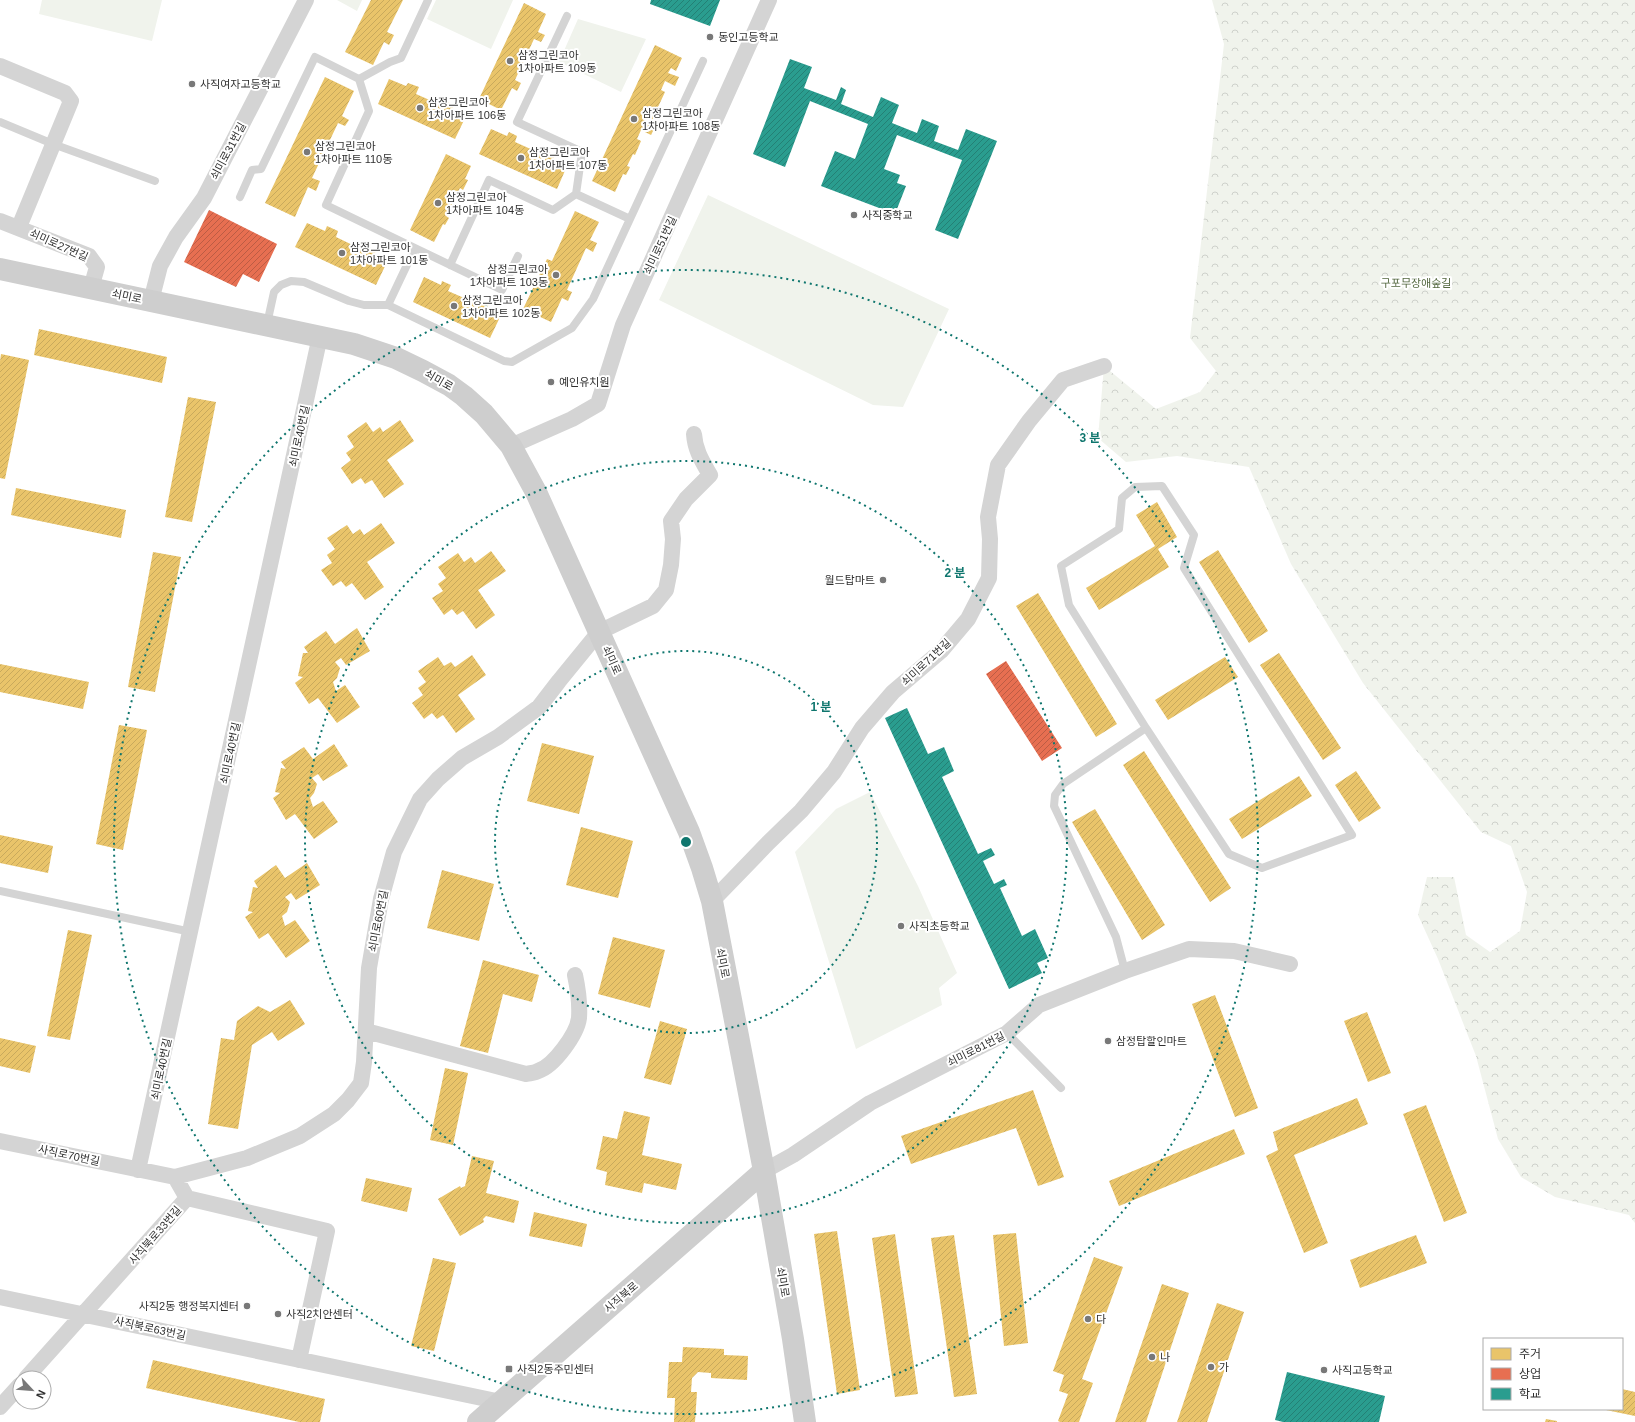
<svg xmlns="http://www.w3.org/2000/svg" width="1635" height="1422" font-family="Arial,'Noto Sans KR',sans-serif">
  <defs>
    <pattern id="forest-crowns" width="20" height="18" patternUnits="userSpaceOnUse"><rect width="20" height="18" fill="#f0f3ec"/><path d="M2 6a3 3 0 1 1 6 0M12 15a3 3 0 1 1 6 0" fill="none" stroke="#ced1cb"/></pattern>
    <pattern id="homes-hatch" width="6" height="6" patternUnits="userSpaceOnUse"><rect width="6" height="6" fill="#e9c46a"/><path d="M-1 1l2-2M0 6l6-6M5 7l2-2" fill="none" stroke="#c8a95c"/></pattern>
    <pattern id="shops-hatch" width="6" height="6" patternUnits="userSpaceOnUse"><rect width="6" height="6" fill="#e76f51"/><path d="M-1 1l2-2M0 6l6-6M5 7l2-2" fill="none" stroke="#bc5c44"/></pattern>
    <pattern id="schools-hatch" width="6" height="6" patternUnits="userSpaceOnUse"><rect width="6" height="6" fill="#2a9d8f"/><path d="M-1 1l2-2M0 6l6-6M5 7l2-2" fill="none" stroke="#248075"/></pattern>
  </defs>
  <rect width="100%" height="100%" fill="#fff"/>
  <path fill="url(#forest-crowns)" d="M1212,0H1635V1223L1629,1215L1555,1197L1521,1177L1498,1139L1476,1056L1438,959L1418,915L1427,877H1454L1466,935L1490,952L1520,931L1527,892L1511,846L1481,832L1363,683L1291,564L1249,467L1177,456L1126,462L1098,438L1104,366L1156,409L1200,392L1216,371L1190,338L1224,44Z"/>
  <path fill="#f0f3ec" d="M42,0H162L152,41L39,14Z
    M337,0H362L357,11Z
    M436,0H513L491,49L427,19Z
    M578,19L646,39L621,92L559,62Z
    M708,195L949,309L903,407L873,405L659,300Z
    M870,792L918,886L957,973L939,988L942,1005L856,1049L795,852L836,809Z"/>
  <path fill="url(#homes-hatch)" d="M371,0H403L387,32L394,35L389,45L384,42L373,65L345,52Z
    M524,3L546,14L538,32L545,35L541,42L534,39L515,80L521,83L517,91L512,88L501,110L479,99Z
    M655,45L682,58L676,71L671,68L668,73L679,77L675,86L665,81L661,90L665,92L652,120L647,118L646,121L656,125L651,135L641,130L637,139L641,141L635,155L633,154L627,166L630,167L626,175L623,174L615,192L592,181Z
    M325,77L354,91L342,116L349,120L345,126L338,123L312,178L320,181L316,191L308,187L295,217L265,203Z
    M389,79L406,86L408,83L419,87L416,94L443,106L445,101L454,105L452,110L466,116L455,139L378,104Z
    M491,129L507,136L509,132L517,136L515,142L544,155L546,151L555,155L553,160L567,166L557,189L479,154Z
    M446,154L471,166L465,179L468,180L463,190L460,188L446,216L449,218L445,225L443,224L434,242L410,230Z
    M575,211L599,222L590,240L597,243L593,252L586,248L567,290L572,292L568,301L562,298L551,322L523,309L547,259L552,261Z
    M307,223L325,231L327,226L338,231L336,237L365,251L367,246L376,251L374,255L387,262L376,285L295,247Z
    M424,277L441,285L442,281L451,285L448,291L478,304L480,300L489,304L487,308L501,315L490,338L413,302Z
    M39,329L167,357L162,383L34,355Z
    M1,354L29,360L5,479L0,478V361Z
    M188,397L216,402L192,522L165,517Z
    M400,420L414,441L387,460L404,484L384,498L372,480L365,484L361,478L352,484L341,468L351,460L346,453L354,447L347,436L366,422L373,432L380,427L383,432Z
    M16,488L126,510L121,538L11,515Z
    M1157,502L1177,537L1158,549L1169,567L1099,610L1086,588L1155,546L1136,515Z
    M381,523L395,543L367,562L384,587L365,600L352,583L346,587L341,581L333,586L321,570L332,563L327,555L335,549L327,538L347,525L353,534L360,529L364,535Z
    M1218,550L1268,631L1249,643L1199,562Z
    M491,551L506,571L478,590L495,615L476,629L463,611L457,615L452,609L444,615L432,598L443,591L438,584L446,578L438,567L458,553L464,562L471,557L475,563Z
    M153,552L181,557L155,692L128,687Z
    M1038,593L1117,724L1096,737L1016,606Z
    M357,628L370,651L346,665L341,658L335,662L340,668L337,678L333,682L336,691L345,685L360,707L337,723L318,698L309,704L295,683L303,677L298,676L303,653H308L304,647L326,631L335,644Z
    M1279,653L1341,748L1323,760L1260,665Z
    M472,655L486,675L458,695L475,719L456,733L443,715L437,719L432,713L424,719L412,703L423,695L418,688L426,682L418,671L438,657L444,666L451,662L455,667Z
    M1225,657L1238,677L1168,720L1155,700Z
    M0,664L89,682L83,709L0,692Z
    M119,725L147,730L123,850L96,844Z
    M542,743L594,756L579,814L527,801Z
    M334,744L348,766L323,781L318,774L312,778L317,784L314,793L310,798L313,807L323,801L338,822L314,839L295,814L286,820L273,798L280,793L275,792L281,768L286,769L281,762L304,747L313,759Z
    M1144,751L1231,888L1210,902L1123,765Z
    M1356,771L1381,808L1359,822L1335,785Z
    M1299,776L1312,796L1242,839L1229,819Z
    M1095,809L1165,925L1142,940L1072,822Z
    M581,827L633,841L618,898L566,885Z
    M0,835L53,846L48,873L0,863Z
    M307,863L320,885L296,900L291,893L285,897L290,902L287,912L282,916L285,926L295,920L310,941L286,958L268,933L259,939L245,917L253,912L248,911L253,887L258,888L254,881L276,865L285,878Z
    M442,870L494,884L479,941L427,928Z
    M68,930L92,935L70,1040L47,1036Z
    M613,937L665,950L650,1008L598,994Z
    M483,960L539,975L532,1002L503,994L488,1053L460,1046Z
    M1215,995L1258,1108L1235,1117L1192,1004Z
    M290,1000L305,1024L278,1041L272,1032L252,1045L238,1129L208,1124L221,1038L234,1040L237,1021L258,1006L270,1012Z
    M1367,1012L1391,1073L1368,1082L1344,1021Z
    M660,1021L687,1029L671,1085L644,1078Z
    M0,1038L36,1046L30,1073L0,1066Z
    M445,1068L468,1073L453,1145L430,1140Z
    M1033,1090L1064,1177L1038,1186L1016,1128L911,1164L901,1136Z
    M1357,1098L1368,1124L1294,1155L1328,1243L1304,1253L1266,1156L1278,1150L1273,1132Z
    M1426,1105L1467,1213L1444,1222L1403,1114Z
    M624,1111L650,1117L642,1155L682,1164L676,1190L644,1183L642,1193L605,1185L607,1172L596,1169L603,1136L617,1139Z
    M1234,1129L1245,1154L1119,1206L1109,1181Z
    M472,1156L494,1161L486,1193L519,1201L514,1223L486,1216L483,1219L484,1222L460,1236L438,1199L460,1186L461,1188L465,1186Z
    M366,1178L412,1188L407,1212L361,1201Z
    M534,1212L587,1224L582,1247L529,1236Z
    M837,1231L860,1390L837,1394L814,1234Z
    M1016,1233L1028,1343L1004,1346L993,1235Z
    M895,1234L918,1394L895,1397L872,1238Z
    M954,1235L977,1394L954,1397L931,1238Z
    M1416,1235L1427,1263L1360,1288L1350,1260Z
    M1094,1257L1123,1267L1082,1379L1093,1383L1079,1422H1060L1058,1421L1068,1394L1059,1391L1064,1375L1053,1371Z
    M433,1258L456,1263L434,1351L411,1346Z
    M1162,1284L1189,1293L1146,1422H1115Z
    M1217,1303L1244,1312L1207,1422H1177Z
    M683,1347L724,1349V1355L748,1356L747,1380L711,1378V1373L698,1372L692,1378L691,1392H697L695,1422H674L675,1398H667L669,1362H682Z
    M153,1360L325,1399L320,1422H299L146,1388Z
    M1622,1389L1635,1392V1416L1606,1410L1622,1409Z
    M1546,1419L1557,1421V1422H1545Z"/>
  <path fill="url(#shops-hatch)" d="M209,210L277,244L259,282L243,274L236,287L184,262Z
    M1006,661L1062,748L1042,761L986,674Z"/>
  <path fill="url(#schools-hatch)" d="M651,0H720L710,26L650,4Z
    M790,59L812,67L804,88L836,100L841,87L846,90L841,104L873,117L881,97L899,105L892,123L917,133L922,119L939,126L934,141L958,150L966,129L997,141L958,239L935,230L962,160L897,135L884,169L900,175L897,183L906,186L895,214L821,186L835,151L855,159L868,124L810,101L785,167L753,154Z
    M907,708L928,754L944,747L954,771L942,777L978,854L991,848L995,855L983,861L994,884L1004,879L1007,885L1000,888L1022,936L1035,929L1048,958L1037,963L1042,973L1009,989L885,718Z
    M1287,1372L1385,1396L1379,1422H1283L1275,1420Z"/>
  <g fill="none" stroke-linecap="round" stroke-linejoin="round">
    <path stroke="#d4d4d4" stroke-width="8" d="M567,16L517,122L582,152L576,194
      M0,122L53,144L155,181
      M240,197L252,170L261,169L315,57L359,79
      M415,248L502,290L518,256
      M450,265L489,180L553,210L576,194L630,219
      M388,305L415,248L326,205L369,111L359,79L390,62L401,58L428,0
      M267,324L274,292L281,285L291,281L304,282L349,301L364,305H388L504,361L512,362L572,328L593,299L703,61
      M0,891L191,932
      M1125,971L1116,937L1054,806L1055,795L1063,784L1146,728L1069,605L1061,566L1119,529L1122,498L1135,487L1162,486L1194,535L1184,568L1352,835L1262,868L1229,854L1146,728
      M1007,1033L1061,1088"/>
    <path stroke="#d4d4d4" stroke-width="16" d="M0,66L65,93L71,101L19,227
      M0,221L89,256L97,267L91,288
      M151,301L160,266L176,237L204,198L306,0
      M511,446L572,419L598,404L623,325L769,0
      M712,901L768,843L801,811L834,772L862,728L893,692L941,651L968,619L989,578L990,539L988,517L998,465L1029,421L1063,380L1104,366
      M366,1031L526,1074C530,1073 535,1073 538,1071C554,1066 577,1034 579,1018C580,1003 578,989 575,975
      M0,1141L175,1177L187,1198
      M138,1170L320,336
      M764,1171L793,1155L870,1103L1007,1033L1039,1005L1125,971L1189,949L1234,951L1290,964
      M175,1177L247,1158L300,1136L334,1114L348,1100L361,1083L364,1062L369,968L381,899L394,852L420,799L438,779L462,758L498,737L539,707L559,681L599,632L653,606L666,590L671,565L673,539L671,521L686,499L710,475C702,461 695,450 694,434
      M187,1198L327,1231L299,1360
      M0,1297L501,1402
      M26,1378L187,1198
      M0,1407L20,1385"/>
    <path stroke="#cecece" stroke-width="22" d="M0,269L354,344L396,358L423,371L449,385L464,396L484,414L511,446L536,492L689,832L702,868L712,901L764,1171L793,1339L805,1422
      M478,1422L764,1171"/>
  </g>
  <g fill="none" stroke="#0f766e" stroke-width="2" stroke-dasharray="2 4">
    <circle cx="686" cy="842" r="191"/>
    <circle cx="686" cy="842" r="381"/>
    <circle cx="686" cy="842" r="572"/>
  </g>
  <g fill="#787878" stroke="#fff" stroke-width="1.5">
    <circle cx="710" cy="37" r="4"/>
    <circle cx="510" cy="61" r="4"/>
    <circle cx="192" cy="84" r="4"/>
    <circle cx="420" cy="108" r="4"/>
    <circle cx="634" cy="119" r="4"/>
    <circle cx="307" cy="152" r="4"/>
    <circle cx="521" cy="158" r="4"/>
    <circle cx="438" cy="203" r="4"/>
    <circle cx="854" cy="215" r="4"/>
    <circle cx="342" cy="253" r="4"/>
    <circle cx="556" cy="275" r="4"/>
    <circle cx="454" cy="306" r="4"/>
    <circle cx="551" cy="382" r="4"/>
    <circle cx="883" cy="580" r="4"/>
    <circle cx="901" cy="926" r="4"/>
    <circle cx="1108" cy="1041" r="4"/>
    <circle cx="247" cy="1306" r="4"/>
    <circle cx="278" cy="1314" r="4"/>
    <circle cx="1088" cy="1319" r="4"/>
    <circle cx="1152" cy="1357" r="4"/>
    <circle cx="1211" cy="1367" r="4"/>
    <rect x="505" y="1365" width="8" height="8" rx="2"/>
    <circle cx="1324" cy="1370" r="4"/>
  </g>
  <g text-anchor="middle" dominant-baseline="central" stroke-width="4" stroke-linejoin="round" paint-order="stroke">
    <g font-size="11" fill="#303030" stroke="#fff" text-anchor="start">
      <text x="718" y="37">동인고등학교</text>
      <text x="518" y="55">삼정그린코아<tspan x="518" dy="13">1차아파트 109동</tspan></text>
      <text x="200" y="84">사직여자고등학교</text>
      <text x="428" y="102">삼정그린코아<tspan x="428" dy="13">1차아파트 106동</tspan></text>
      <text x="642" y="113">삼정그린코아<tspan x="642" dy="13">1차아파트 108동</tspan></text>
      <text x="315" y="146">삼정그린코아<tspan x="315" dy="13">1차아파트 110동</tspan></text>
      <text x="529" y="152">삼정그린코아<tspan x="529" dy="13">1차아파트 107동</tspan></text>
      <text x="446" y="197">삼정그린코아<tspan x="446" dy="13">1차아파트 104동</tspan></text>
      <text x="862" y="215">사직중학교</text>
      <text x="350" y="247">삼정그린코아<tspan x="350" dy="13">1차아파트 101동</tspan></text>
      <text x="548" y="269" text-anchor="end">삼정그린코아<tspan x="548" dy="13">1차아파트 103동</tspan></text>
      <text x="462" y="300">삼정그린코아<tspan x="462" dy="13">1차아파트 102동</tspan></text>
      <text x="559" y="382">예인유치원</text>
      <text x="875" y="580" text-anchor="end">월드탑마트</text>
      <text x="909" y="926">사직초등학교</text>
      <text x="1116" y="1041">삼정탑할인마트</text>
      <text x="239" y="1306" text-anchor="end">사직2동 행정복지센터</text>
      <text x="286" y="1314">사직2치안센터</text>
      <text x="1096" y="1319">다</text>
      <text x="1160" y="1357">나</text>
      <text x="1219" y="1367">가</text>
      <text x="517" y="1369">사직2동주민센터</text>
      <text x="1332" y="1370">사직고등학교</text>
    </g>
    <g font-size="11" fill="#303030" stroke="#fff">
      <text transform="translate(228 151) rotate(-62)">쇠미로31번길</text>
      <text transform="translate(59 245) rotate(24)">쇠미로27번길</text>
      <text transform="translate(660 245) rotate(-65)">쇠미로51번길</text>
      <text transform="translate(127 296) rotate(12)">쇠미로</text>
      <text transform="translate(439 380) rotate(30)">쇠미로</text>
      <text transform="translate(299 436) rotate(-78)">쇠미로40번길</text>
      <text transform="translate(612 660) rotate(66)">쇠미로</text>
      <text transform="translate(926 662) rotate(-43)">쇠미로71번길</text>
      <text transform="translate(230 753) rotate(-78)">쇠미로40번길</text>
      <text transform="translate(378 921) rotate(-79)">쇠미로60번길</text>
      <text transform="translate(723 963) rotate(79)">쇠미로</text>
      <text transform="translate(976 1049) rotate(-27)">쇠미로81번길</text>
      <text transform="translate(161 1069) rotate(-78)">쇠미로40번길</text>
      <text transform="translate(69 1155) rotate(12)">사직로70번길</text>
      <text transform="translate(155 1235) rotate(-49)">사직북로33번길</text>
      <text transform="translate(783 1282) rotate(80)">쇠미로</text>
      <text transform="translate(621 1297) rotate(-41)">사직북로</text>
      <text transform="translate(150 1328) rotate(12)">사직북로63번길</text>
    </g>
    <g font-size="11" fill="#556941" stroke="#fff">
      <text x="1416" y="283">구포무장애숲길</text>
    </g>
  </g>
  <circle cx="686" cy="842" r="6" fill="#0f766e" stroke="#fff" stroke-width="2"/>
  <g font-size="12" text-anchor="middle" font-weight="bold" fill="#0f766e" stroke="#fff" stroke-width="4" stroke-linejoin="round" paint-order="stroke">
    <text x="1090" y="442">3 분</text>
    <text x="955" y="577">2 분</text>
    <text x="821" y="711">1 분</text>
  </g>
  <rect x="1483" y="1338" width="140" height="72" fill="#ffffff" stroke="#acacac"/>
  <rect x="1491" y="1348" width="20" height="12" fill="#e9c46a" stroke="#acacac"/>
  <text x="1519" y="1358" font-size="12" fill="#303030">주거</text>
  <rect x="1491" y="1368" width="20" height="12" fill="#e76f51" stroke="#acacac"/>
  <text x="1519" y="1378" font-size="12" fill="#303030">상업</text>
  <rect x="1491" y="1388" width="20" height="12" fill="#2a9d8f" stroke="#acacac"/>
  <text x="1519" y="1398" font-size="12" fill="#303030">학교</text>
  <g transform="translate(32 1390) rotate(116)"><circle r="19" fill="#ffffff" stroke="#acacac"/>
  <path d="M0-3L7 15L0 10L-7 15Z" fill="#787878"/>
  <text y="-6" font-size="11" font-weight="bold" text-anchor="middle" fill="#303030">N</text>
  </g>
</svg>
